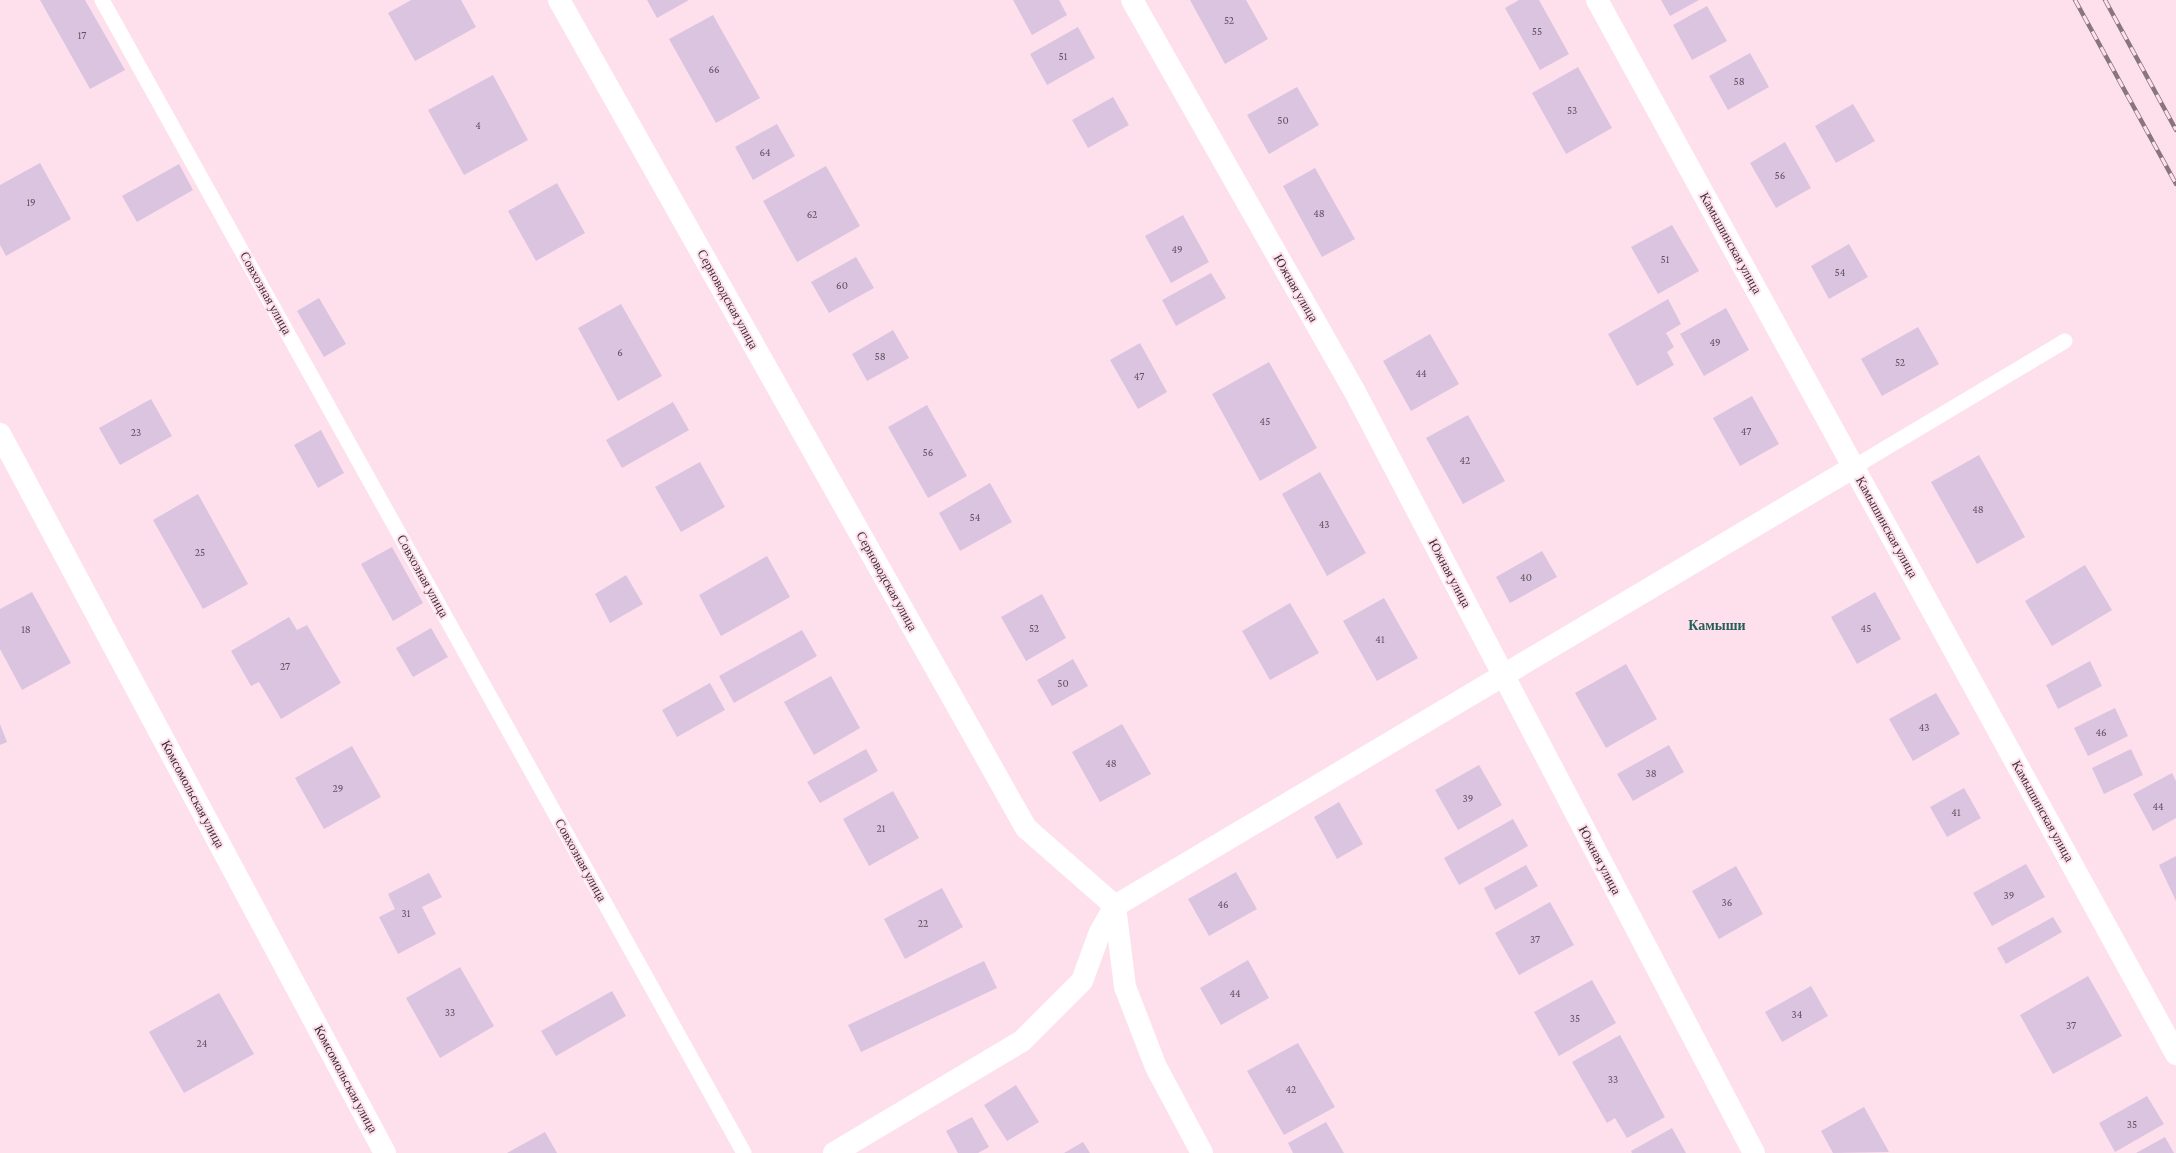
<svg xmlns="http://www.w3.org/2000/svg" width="2176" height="1153" font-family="'Crimson Pro',serif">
  <rect width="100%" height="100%" fill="#fee0ec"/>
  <path fill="#dac4e0" d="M40,0H85L125,70L90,89Z
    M411,0H461L476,27L415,61L388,13Z
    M647,0H689L657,18Z
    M1013,0H1059L1067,15L1032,35Z
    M1190,0H1246L1268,39L1225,64Z
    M1519,0H1539L1569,54L1540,70L1505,8Z
    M1661,0H1699L1670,16Z
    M1707,6L1727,41L1692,60L1673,25Z
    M713,15L760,98L716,123L669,39Z
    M1078,27L1095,58L1047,85L1030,54Z
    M1750,53L1769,87L1728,110L1709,76Z
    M1578,67L1612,128L1566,154L1532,93Z
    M493,75L528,140L464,175L428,110Z
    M1297,87L1319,125L1269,154L1247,115Z
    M1113,97L1129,125L1088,148L1072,120Z
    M1853,104L1875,141L1836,163L1815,126Z
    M777,124L795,156L753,180L735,147Z
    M1785,142L1811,188L1776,208L1750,163Z
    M40,163L71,219L6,256L0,245V185Z
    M179,164L193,190L137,222L122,196Z
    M826,166L860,226L797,262L763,201Z
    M1315,168L1355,239L1322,257L1283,186Z
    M557,183L585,233L536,261L508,211Z
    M1183,215L1209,262L1171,283L1145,236Z
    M1672,225L1699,271L1658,294L1631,247Z
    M1849,244L1868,277L1829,299L1811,266Z
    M856,257L874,288L829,313L811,282Z
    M1211,273L1226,298L1176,326L1162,300Z
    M319,298L346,344L324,357L297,311Z
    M1668,299L1681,324L1666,333L1674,347L1667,352L1674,365L1637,386L1608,334Z
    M621,304L662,376L618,401L578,328Z
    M1726,308L1749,350L1704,376L1680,334Z
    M1918,327L1939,364L1882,396L1861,359Z
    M893,330L909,358L867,381L852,354Z
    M1430,334L1459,384L1411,411L1383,361Z
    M1140,343L1167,392L1138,409L1110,360Z
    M1269,362L1317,448L1260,481L1212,394Z
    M1752,396L1779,444L1740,466L1713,418Z
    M151,399L172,436L120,465L99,428Z
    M673,402L689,430L622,468L606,440Z
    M927,405L967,476L928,498L888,427Z
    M1468,415L1505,481L1463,504L1426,438Z
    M321,430L344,473L318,488L294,445Z
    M1979,455L2025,537L1977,564L1931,482Z
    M700,462L725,507L681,532L655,487Z
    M1320,472L1366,553L1327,576L1282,494Z
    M990,483L1012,522L960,551L939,513Z
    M198,494L248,584L203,609L153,520Z
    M392,547L423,603L393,621L361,564Z
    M1542,551L1557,577L1510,603L1496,577Z
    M767,556L790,597L721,636L699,595Z
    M2085,565L2112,610L2052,646L2025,601Z
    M626,575L643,604L610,623L595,594Z
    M32,592L71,663L22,690L0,649V609Z
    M1875,592L1901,639L1857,664L1831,617Z
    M1042,594L1066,638L1026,661L1001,617Z
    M1384,598L1418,658L1377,681L1343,621Z
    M1290,603L1319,653L1270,680L1242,631Z
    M289,617L297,630L307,625L341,683L281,719L259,682L251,686L231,651Z
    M431,628L448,657L413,677L396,648Z
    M802,630L817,656L734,703L719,676Z
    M1073,659L1088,686L1052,706L1037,680Z
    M2090,661L2102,686L2058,709L2046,685Z
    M1626,664L1657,719L1606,748L1575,693Z
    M831,676L860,728L814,755L784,702Z
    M710,683L725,710L677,737L662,710Z
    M1936,693L1960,734L1913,761L1889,719Z
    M2115,708L2128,736L2088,756L2074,728Z
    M0,724L7,742L0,745Z
    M1122,724L1151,774L1100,802L1072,752Z
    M1669,745L1684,772L1633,801L1617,774Z
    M352,746L381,797L324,829L295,778Z
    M866,749L878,771L820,803L807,782Z
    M2131,749L2143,775L2104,794L2092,768Z
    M1479,765L1502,805L1458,830L1435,790Z
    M2172,773L2176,781V818L2153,831L2133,794Z
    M1964,788L1981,818L1947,837L1930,807Z
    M893,791L919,838L869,866L843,819Z
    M1339,802L1363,844L1337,859L1314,817Z
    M1513,819L1528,846L1459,885L1444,858Z
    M2176,856V901L2159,865Z
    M2026,864L2045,897L1992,926L1973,893Z
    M1526,865L1538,886L1495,910L1484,888Z
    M1736,866L1763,914L1719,939L1692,891Z
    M1236,872L1257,909L1209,936L1188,899Z
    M429,873L442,897L422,907L436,934L398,954L379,917L395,909L388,894Z
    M942,888L963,927L905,959L884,919Z
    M1550,902L1574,945L1519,975L1495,933Z
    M2053,917L2062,932L2006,964L1997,948Z
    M1248,960L1269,998L1221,1025L1200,988Z
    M984,961L997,988L861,1052L848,1025Z
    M460,967L494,1026L440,1058L406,998Z
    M2088,976L2122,1036L2053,1074L2020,1015Z
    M1592,980L1616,1023L1559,1056L1534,1012Z
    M1811,986L1828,1016L1782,1042L1765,1012Z
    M612,991L626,1016L556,1056L541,1031Z
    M219,993L254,1054L184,1093L149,1032Z
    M1620,1035L1665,1117L1627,1138L1615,1118L1607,1123L1572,1062Z
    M1298,1043L1335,1107L1284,1135L1247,1071Z
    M1016,1085L1039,1122L1007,1141L984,1105Z
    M2147,1096L2164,1124L2115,1152L2099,1123Z
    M1864,1107L1889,1152L1833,1153L1821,1131Z
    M972,1117L989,1147L978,1153H958L946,1131Z
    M1326,1122L1344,1153H1293L1288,1143Z
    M1672,1128L1686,1153H1632L1631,1151Z
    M545,1132L557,1153H507Z
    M2165,1137L2174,1153H2136Z
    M1083,1142L1090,1153H1064Z"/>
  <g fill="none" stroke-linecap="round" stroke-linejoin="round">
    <path stroke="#fff" stroke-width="15" d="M102,0L744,1153
      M1854,467L2065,341"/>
    <path stroke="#fff" stroke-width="22" d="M559,0L1026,828L1115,906L1125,987L1156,1067L1202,1153
      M1132,0L1355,392L1754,1153
      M1597,0L2176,1054
      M0,434L385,1153
      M834,1153L1022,1041L1082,981L1100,932L1115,906L1854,467"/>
    <g stroke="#89757d" stroke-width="4.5">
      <path id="rail" d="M2075,0L2176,184
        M2105,0L2176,130"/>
    </g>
    <use href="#rail" stroke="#fee0ec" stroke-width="3" stroke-dasharray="9" stroke-linecap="butt"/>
  </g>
  <g text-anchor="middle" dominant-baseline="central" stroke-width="4" stroke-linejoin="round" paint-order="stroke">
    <g font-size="11" fill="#62525e">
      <text x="1229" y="20">52</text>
      <text x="1537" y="31">55</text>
      <text x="82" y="35">17</text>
      <text x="1063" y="56">51</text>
      <text x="714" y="69">66</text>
      <text x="1739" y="81">58</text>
      <text x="1572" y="110">53</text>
      <text x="1283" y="120">50</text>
      <text x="478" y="125">4</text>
      <text x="765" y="152">64</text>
      <text x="1780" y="175">56</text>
      <text x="31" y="202">19</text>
      <text x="1319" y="213">48</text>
      <text x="812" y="214">62</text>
      <text x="1177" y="249">49</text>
      <text x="1665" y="259">51</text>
      <text x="1840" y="272">54</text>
      <text x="842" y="285">60</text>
      <text x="1715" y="342">49</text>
      <text x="620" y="352">6</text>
      <text x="880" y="356">58</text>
      <text x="1900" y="362">52</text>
      <text x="1421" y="373">44</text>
      <text x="1139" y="376">47</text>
      <text x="1265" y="421">45</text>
      <text x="1746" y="431">47</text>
      <text x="136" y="432">23</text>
      <text x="928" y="452">56</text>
      <text x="1465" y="460">42</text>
      <text x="1978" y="509">48</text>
      <text x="975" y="517">54</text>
      <text x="1324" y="524">43</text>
      <text x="200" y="552">25</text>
      <text x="1526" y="577">40</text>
      <text x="1034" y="628">52</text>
      <text x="1866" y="628">45</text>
      <text x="26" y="629">18</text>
      <text x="1380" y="639">41</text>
      <text x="285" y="666">27</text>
      <text x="1063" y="683">50</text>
      <text x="1924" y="727">43</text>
      <text x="2101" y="732">46</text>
      <text x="1111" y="763">48</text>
      <text x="1651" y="773">38</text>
      <text x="338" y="788">29</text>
      <text x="1468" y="798">39</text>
      <text x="2158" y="806">44</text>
      <text x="1956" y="812">41</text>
      <text x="881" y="828">21</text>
      <text x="2009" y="895">39</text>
      <text x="1727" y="902">36</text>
      <text x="1223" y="904">46</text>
      <text x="406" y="913">31</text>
      <text x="923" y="923">22</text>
      <text x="1535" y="939">37</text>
      <text x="1235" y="993">44</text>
      <text x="450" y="1012">33</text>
      <text x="1797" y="1014">34</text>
      <text x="1575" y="1018">35</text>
      <text x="2071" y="1025">37</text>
      <text x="202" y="1043">24</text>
      <text x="1613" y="1079">33</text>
      <text x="1291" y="1089">42</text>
      <text x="2132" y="1124">35</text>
    </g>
    <g font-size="13" fill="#3a2c32" stroke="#fee0ec">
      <text transform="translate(1731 243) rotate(61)">Камышинская улица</text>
      <text transform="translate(1296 288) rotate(60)">Южная улица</text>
      <text transform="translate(266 293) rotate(61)">Совхозная улица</text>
      <text transform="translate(728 299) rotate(61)">Серноводская улица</text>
      <text transform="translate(1887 527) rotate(61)">Камышинская улица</text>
      <text transform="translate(1450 573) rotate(62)">Южная улица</text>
      <text transform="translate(423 576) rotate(61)">Совхозная улица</text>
      <text transform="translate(887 581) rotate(61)">Серноводская улица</text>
      <text transform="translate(193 794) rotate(62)">Комсомольская улица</text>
      <text transform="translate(2043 811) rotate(61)">Камышинская улица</text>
      <text transform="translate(581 860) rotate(61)">Совхозная улица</text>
      <text transform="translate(1600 860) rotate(62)">Южная улица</text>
      <text transform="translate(346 1079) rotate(62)">Комсомольская улица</text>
    </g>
    <g font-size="14" font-weight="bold" fill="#255e58" stroke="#fee0ec">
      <text x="1717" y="625">Камыши</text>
    </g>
  </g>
</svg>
